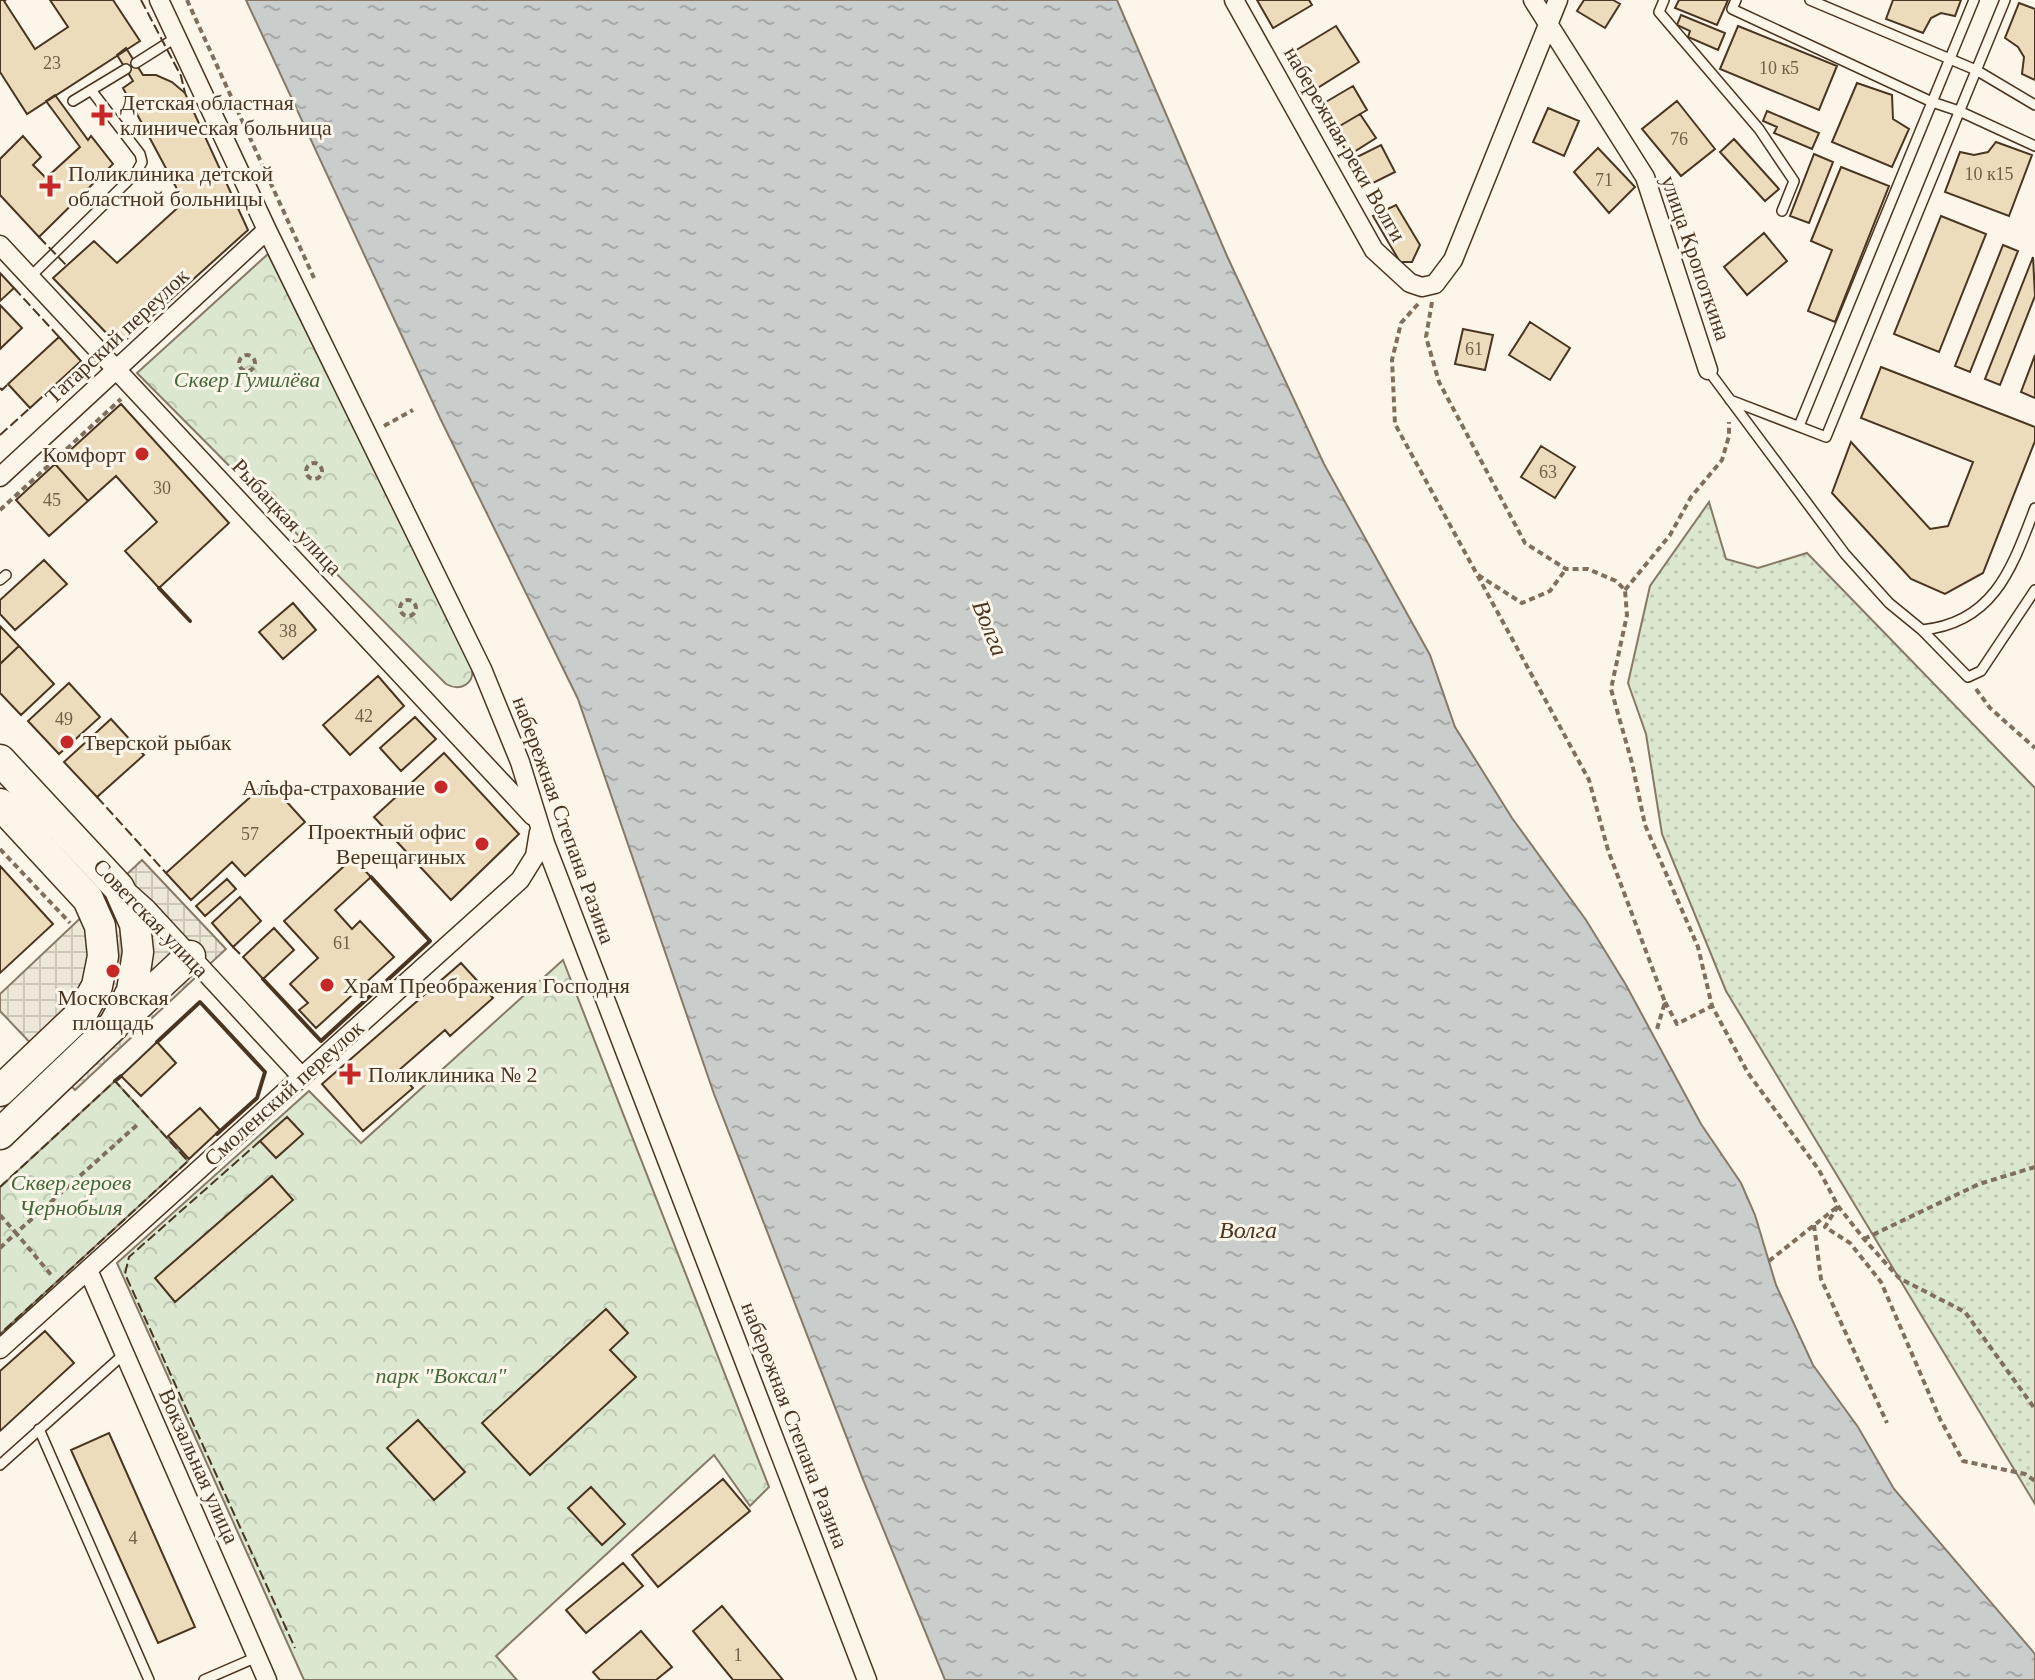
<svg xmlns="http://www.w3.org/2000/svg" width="2035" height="1680" font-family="'Times New Roman',serif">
  <defs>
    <pattern id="grass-dots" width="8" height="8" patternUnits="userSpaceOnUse" patternTransform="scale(2)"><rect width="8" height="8" fill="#dce7d0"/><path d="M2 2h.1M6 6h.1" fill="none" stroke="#bec7b2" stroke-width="1.8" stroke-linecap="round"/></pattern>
    <pattern id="park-crowns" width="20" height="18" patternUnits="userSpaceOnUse" patternTransform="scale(2)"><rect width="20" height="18" fill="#dce7d0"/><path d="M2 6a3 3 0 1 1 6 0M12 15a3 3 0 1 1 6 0" fill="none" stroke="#bec7b2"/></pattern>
    <pattern id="plaza-grid" width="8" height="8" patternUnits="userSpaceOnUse" patternTransform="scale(2)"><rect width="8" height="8" fill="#ede7d9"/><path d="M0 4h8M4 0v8" fill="none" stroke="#cdc7ba"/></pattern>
    <pattern id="water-ripples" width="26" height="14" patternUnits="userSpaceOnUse" patternTransform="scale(2)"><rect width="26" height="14" fill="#c9cecd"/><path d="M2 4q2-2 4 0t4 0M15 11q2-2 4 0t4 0" fill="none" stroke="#a5a8a6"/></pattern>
  </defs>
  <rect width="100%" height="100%" fill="#fbf6e9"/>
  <path fill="url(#grass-dots)" stroke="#887966" stroke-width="2" d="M1709,502L1726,559L1758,568L1807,553L2035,788V1504L1726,991L1662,834L1646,734L1628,683L1650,586Z"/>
  <path fill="url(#park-crowns)" stroke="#887966" stroke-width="2" d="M268,254L472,667C475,684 460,692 446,684L137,373Z
    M563,960L769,1487L750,1506L714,1455L496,1656L517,1680H304L117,1263L309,1091L361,1143Z
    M115,1081L188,1161L0,1334V1187Z"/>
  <path fill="url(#plaza-grid)" stroke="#887966" stroke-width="2" d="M142,860L226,949L75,1090L0,1011V994Z"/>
  <path fill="url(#water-ripples)" stroke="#887966" stroke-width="2" d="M246,0H1117L1227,256L1324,464L1430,655L1455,727L1512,818L1586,920L1626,985L1701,1124L1741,1183L1755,1215L1776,1285L1813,1365L1858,1427L1894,1489L2035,1654V1680H945L862,1477L714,1094L578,699L440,418Z"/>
  <path fill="#ecdcbc" stroke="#4a3520" stroke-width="2" d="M0,0H6L4,1L35,49L68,27L50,0H113L140,41L27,114L0,72Z
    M1257,0H1309L1312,5L1273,28Z
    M1584,0H1613L1620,4L1605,28L1577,11Z
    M1679,0H1728L1717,25L1675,8Z
    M1893,0H1961L1955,16L1941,13L1931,18L1923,33L1886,19Z
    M2019,3L2035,9V80L2022,74L2024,57L2018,47L2005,38Z
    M1681,15L1725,33L1718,50L1688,37L1690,31L1677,25Z
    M1336,26L1359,62L1311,92L1288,55Z
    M1738,26L1837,66L1819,110L1720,69Z
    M126,48L143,75H156L172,82L185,93L248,230L119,346L53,278L94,241L117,263L184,202L123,88L133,81L117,55Z
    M1857,83L1892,95L1893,119L1909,129L1892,167L1832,142Z
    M1353,86L1367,110L1333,130L1319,106Z
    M55,95L88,140L91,136L113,164L39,237L0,195V159L23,136L41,157L33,165L46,178L80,147L46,101Z
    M1677,101L1715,149L1681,176L1642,129Z
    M1548,108L1579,121L1564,156L1533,142Z
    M1767,111L1819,133L1812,149L1774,133L1777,127L1763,121Z
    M1360,114L1376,138L1349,155L1333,130Z
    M1734,139L1779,189L1765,201L1720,152Z
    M1996,142L2032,155L2009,216L1945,192L1960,152L1974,155L1988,152Z
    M1381,145L1395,172L1369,185L1355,158Z
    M1598,148L1635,187L1609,213L1574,172Z
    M1814,154L1833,162L1809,223L1790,216Z
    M1841,167L1889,186L1835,322L1808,311L1832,250L1811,241Z
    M1396,205L1420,245L1412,262H1400L1373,216Z
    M1941,216L1986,234L1939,352L1894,334Z
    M1764,233L1787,261L1747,295L1724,267Z
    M2003,245L2018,251L1970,372L1955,366Z
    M2033,257L2035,296L2000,385L1985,379Z
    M0,273L14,288L0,301Z
    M0,305L22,328L0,349Z
    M1530,322L1570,348L1550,380L1509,355Z
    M1463,329L1493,335L1485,370L1455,364Z
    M59,337L81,361L30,408L8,384Z
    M2035,355V398L2021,392Z
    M1881,367L2035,427V441L1983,573L1945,594L1911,579L1832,493L1851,442L1930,529L1948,526L1973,462L1861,418Z
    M121,404L229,523L159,588L125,551L157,522L116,476L88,501L55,464Z
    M1541,446L1575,467L1555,498L1521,477Z
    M55,464L88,501L49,536L16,500Z
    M44,560L67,584L15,630L0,614V600Z
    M293,603L316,630L283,659L259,632Z
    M0,626L19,646L0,664Z
    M19,646L54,684L21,715L0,693V664Z
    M378,676L404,706L350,755L323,725Z
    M69,683L100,717L59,754L28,721Z
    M415,717L436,739L401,771L380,748Z
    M111,719L144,755L97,797L64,762Z
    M444,753L519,834L451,900L374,817Z
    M268,781L305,822L245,876L232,862L191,900L166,873Z
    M353,858L371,877L335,910L352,929L360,921L394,957L316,1028L299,1010L308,1003L290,984L318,958L284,921Z
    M0,866L53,924L0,973Z
    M227,879L236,889L205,916L196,906Z
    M240,897L261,921L233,947L212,923Z
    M274,928L294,950L263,979L243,957Z
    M461,963L493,998L450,1036L445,1030L398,1071L413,1088L363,1131L322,1084Z
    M157,1042L176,1063L141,1096L121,1076Z
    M200,1108L220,1130L189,1159L168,1136Z
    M287,1117L303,1134L276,1158L260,1141Z
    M272,1176L293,1200L175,1302L155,1278Z
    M606,1309L628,1333L610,1350L636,1377L530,1475L482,1423Z
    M45,1331L74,1363L0,1431V1371Z
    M418,1420L465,1472L434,1500L387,1448Z
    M109,1433L195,1627L158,1643L71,1450Z
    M723,1479L750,1511L658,1587L632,1555Z
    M591,1487L625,1524L602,1545L568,1508Z
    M623,1563L643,1586L586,1633L566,1610Z
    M722,1606L783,1680H733L693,1631Z
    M641,1631L672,1667L656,1680H600L593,1672Z"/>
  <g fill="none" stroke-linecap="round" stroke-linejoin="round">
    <g stroke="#4a3520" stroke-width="12">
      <path id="service" d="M1664,0L1659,12L1759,129L1794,181L1782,211
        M1736,0L1732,9L1932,102L1959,111L2035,146
        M1810,0L1976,70L2035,105
        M136,63L177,37
        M73,101L126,69
        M30,277L136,173L142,162L140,154L91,90
        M1708,370L1845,554L1889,603L1922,630C1994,623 2012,568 2035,508
        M1730,400L1826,437L2005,0
        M1799,426L1974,0
        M0,580L6,575
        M1922,630L1968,677L1981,671L2035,590
        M39,1429L149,1680
        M0,1465L124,1354
        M204,1680L257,1657"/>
    </g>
    <g stroke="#4a3520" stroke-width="21">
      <path id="minor" d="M159,0L267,230L482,669L520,762L545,843L867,1680
        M1234,0L1374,250L1410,283L1422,287L1435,284L1453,260L1558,0
        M1533,0L1645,177L1708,370
        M0,245L533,816
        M0,477L267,230
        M128,892L147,909L302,1077
        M88,1270L267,1680
        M0,1349L520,880L535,856L539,832"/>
    </g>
    <g stroke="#4a3520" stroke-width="33">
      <path id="primary" d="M0,760L119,888L135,924L138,952L132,991L114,1025L0,1134
        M0,804L88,899L100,926L103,956L97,986L82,1013L0,1091
        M127,1015L190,956"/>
    </g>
    <path stroke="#7f6f5c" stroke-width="4" stroke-dasharray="6 4" stroke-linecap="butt" d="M187,0L314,278
      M1432,302L1426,337L1439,382L1525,543L1566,569H1588L1616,581L1625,590L1627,615L1611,689L1632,763L1645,825L1698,947L1712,1006L1748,1073L1819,1170L1838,1206L1864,1239L1899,1278L1965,1312L2035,1409
      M1418,304L1401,323L1392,360L1395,424L1589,780L1608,850L1665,1002L1657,1029
      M239 363a8 8 0 1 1 16 0a8 8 0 1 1-16 0Z
      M384,426L413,410
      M306 471a8 8 0 1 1 16 0a8 8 0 1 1-16 0Z
      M0,510L121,399
      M1478,575L1522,603L1550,591L1566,569
      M1625,590L1670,535L1691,497L1722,460L1729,436V422
      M400 608a8 8 0 1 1 16 0a8 8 0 1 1-16 0Z
      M1976,689L1990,708L2035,748
      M0,849L70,923
      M1665,1002L1677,1024L1712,1006
      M1838,1206L1825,1227L1850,1243L1881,1282L1940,1419L1963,1461L2025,1474L2035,1481
      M0,1215L16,1233L137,1125
      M1814,1225L1821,1279L1887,1423
      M1864,1239L1979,1184L2035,1167
      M0,1248L16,1233L52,1276
      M1769,1261L1837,1207"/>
    <use href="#service" stroke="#fbf6e9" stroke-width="9"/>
    <use href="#minor" stroke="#fbf6e9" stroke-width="18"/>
    <use href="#primary" stroke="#fbf6e9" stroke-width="30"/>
    <path stroke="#4a3520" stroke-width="2" stroke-dasharray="10 4" stroke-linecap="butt" d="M141,0L181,76L185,93
      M39,237L67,266
      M14,288L59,337
      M0,388L2,390L8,384
      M0,435L30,408
      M97,797L166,873
      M233,947L243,957
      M260,1141L129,1257L125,1274L295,1648
      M0,1187L115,1081L188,1161L0,1334"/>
    <path stroke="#4a3520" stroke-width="4" d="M159,588L190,621
      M263,979L321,1041L430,941L371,877
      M157,1042L200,1002L265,1072L257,1098L217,1134
      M115,1081L121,1076"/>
  </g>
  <g fill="#c62828" stroke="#fbf6e9" stroke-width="3">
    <path d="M98 103h8v8h8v8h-8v8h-8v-8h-8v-8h8z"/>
    <path d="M46 174h8v8h8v8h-8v8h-8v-8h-8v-8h8z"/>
    <circle cx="142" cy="454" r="8"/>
    <circle cx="67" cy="742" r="8"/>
    <circle cx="441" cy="787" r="8"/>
    <circle cx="482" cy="844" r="8"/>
    <circle cx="113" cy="971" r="8"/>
    <circle cx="327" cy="985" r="8"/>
    <path d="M346 1062h8v8h8v8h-8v8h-8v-8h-8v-8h8z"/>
  </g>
  <g text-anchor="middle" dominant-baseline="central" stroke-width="6" stroke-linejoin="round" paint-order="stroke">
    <g font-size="18" fill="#725f47">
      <text x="52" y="63">23</text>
      <text x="1779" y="68">10 к5</text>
      <text x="1679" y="139">76</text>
      <text x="1989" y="174">10 к15</text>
      <text x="1604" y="180">71</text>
      <text x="1474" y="349">61</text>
      <text x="1548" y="472">63</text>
      <text x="162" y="488">30</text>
      <text x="52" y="500">45</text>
      <text x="288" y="631">38</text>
      <text x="364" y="716">42</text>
      <text x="64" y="719">49</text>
      <text x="250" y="834">57</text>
      <text x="342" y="943">61</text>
      <text x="133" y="1538">4</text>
      <text x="738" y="1655">1</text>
    </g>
    <g font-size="22" fill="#4a3520" stroke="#fbf6e9" text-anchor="start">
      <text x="120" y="102">Детская областная<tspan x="120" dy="25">клиническая больница</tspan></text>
      <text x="68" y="173">Поликлиника детской<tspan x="68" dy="25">областной больницы</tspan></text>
      <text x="126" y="454" text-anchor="end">Комфорт</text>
      <text x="83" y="742">Тверской рыбак</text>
      <text x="425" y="787" text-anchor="end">Альфа-страхование</text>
      <text x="466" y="831" text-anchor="end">Проектный офис<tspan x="466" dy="25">Верещагиных</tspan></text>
      <text x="343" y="985">Храм Преображения Господня</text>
      <text x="113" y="997" text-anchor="middle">Московская<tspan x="113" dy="25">площадь</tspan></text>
      <text x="368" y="1074">Поликлиника № 2</text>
    </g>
    <g font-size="22" fill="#4a3520" stroke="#fbf6e9">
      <text transform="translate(1345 144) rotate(60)">набережная реки Волги</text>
      <text transform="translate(1696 258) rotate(71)">улица Кропоткина</text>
      <text transform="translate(117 336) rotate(-43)">Татарский переулок</text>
      <text transform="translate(287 517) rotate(47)">Рыбацкая улица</text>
      <text transform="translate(564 820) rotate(70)">набережная Степана Разина</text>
      <text transform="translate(151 918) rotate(46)">Советская улица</text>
      <text transform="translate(284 1093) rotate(-42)">Смоленский переулок</text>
      <text transform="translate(795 1425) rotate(69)">набережная Степана Разина</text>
      <text transform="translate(199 1466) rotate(66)">Вокзальная улица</text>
    </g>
    <g font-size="22" font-style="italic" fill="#436837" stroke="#fbf6e9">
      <text x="247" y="379">Сквер Гумилёва</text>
      <text x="71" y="1182">Сквер героев<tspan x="71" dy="25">Чернобыля</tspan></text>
      <text x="441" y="1375">парк "Воксал"</text>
    </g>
    <g font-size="24" font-style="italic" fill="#4a3520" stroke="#fbf6e9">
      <text transform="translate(990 628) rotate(68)">Волга</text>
      <text x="1248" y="1230">Волга</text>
    </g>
  </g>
</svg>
